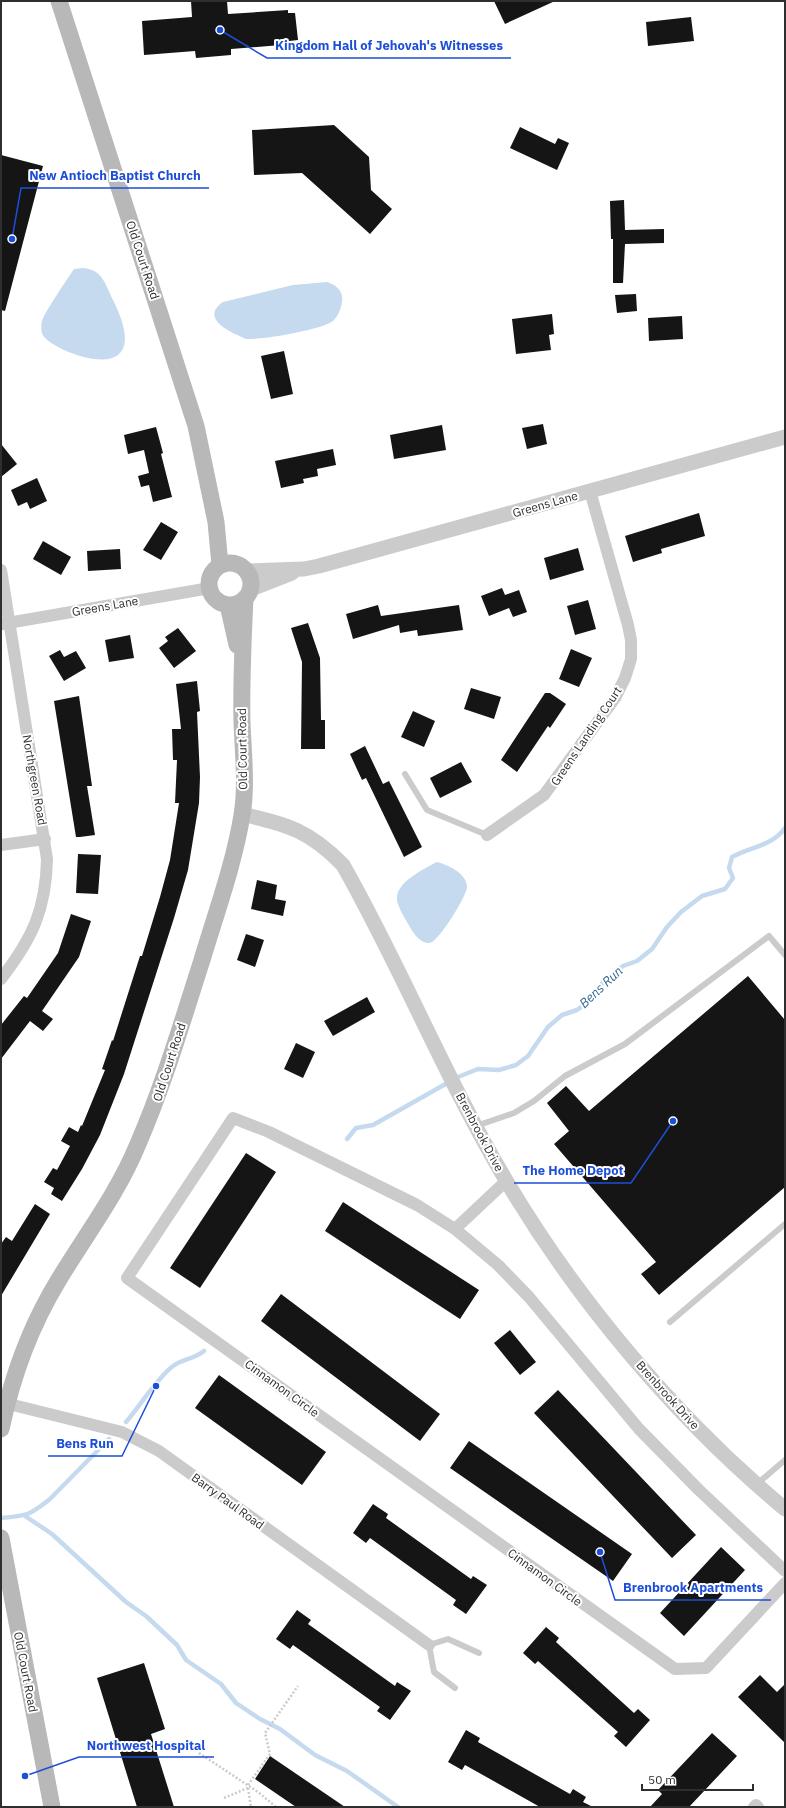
<svg xmlns="http://www.w3.org/2000/svg" width="786" height="1808" font-family="'IBM Plex Sans',sans-serif">
  <rect width="100%" height="100%" fill="#fff"/>
  <path fill="#c5daee" d="M83,268C103,270 105,284 113,300C162,398 44,349 42,333C41,330 41,324 42,321C44,313 68,278 74,269Z
    M327,282C336,285 344,291 342,302C341,309 338,316 333,321C321,330 262,340 246,339C243,338 238,335 235,334C220,327 204,315 223,302L293,285Z
    M437,862C448,865 466,873 467,886C468,895 438,942 430,943C423,944 416,937 413,932C409,925 397,907 397,899C396,882 424,869 437,862Z"/>
  <g fill="none" stroke-linecap="round" stroke-linejoin="round">
    <path stroke="#c5daee" stroke-width="4.5" d="M347,1139L356,1128L373,1125L458,1077L478,1069L499,1070L516,1065L528,1056L548,1027L562,1015L577,1010L592,999L603,982L623,966L637,961L652,949L667,927L681,912L702,896L725,889L733,878L729,868L732,857C750,847 772,846 785,828
      M126,1422C140,1406 157,1378 173,1366C183,1359 194,1359 204,1351
      M25,1516L52,1534L126,1602L146,1616L177,1645L186,1660L221,1684L236,1703L260,1719L280,1729L315,1755L347,1771L398,1807
      M1,1518C27,1516 30,1515 50,1499L109,1439"/>
  </g>
  <path fill="#151515" d="M191,1H227L228,14L288,10V13H295L298,40L281,42V45L231,49V55L196,58L195,51L144,55L142,21L192,17Z
    M494,1H555L505,24Z
    M691,17L694,41L648,46L646,22Z
    M334,125L369,157L371,190L392,209L370,234L302,173L254,175L252,130Z
    M520,127L555,144L558,138L569,143L557,170L510,148Z
    M1,155L43,166L5,311L1,310Z
    M624,200L625,230L664,229V243L625,244L623,283H613V239H611L610,201Z
    M636,294L637,311L617,313L615,295Z
    M552,314L554,334L549,335L551,350L516,354L512,319Z
    M682,316L683,339L649,341L648,318Z
    M284,351L293,394L271,399L261,356Z
    M543,424L547,444L527,449L522,428Z
    M442,425L446,450L394,459L390,435Z
    M156,427L163,453L161,454L172,497L153,502L149,485L141,487L138,476L149,473L144,450L128,454L124,435Z
    M1,444L17,464L1,477Z
    M333,449L336,465L317,469L318,476L303,479L304,483L281,488L275,461Z
    M37,478L47,501L30,509L27,502L18,506L11,490Z
    M699,513L705,536L661,549L662,553L633,562L625,536Z
    M161,522L178,532L161,560L143,550Z
    M43,541L71,557L61,575L33,559Z
    M578,548L584,570L550,580L544,558Z
    M120,549L121,569L88,571L87,551Z
    M502,588L505,595L519,590L527,612L513,617L509,608L489,616L481,596Z
    M588,600L596,629L575,635L567,606Z
    M378,605L381,616L459,605L463,630L418,636L417,630L400,633L399,625L353,639L346,614Z
    M308,623L320,658L321,720H325V749H301L302,662L291,628Z
    M178,628L196,651L174,668L159,648L168,641L165,637Z
    M130,635L134,658L109,662L105,640Z
    M571,649L592,658L579,687L559,679Z
    M60,650L64,657L76,651L86,668L64,681L49,656Z
    M197,681L200,711L197,712L200,777L199,803L188,870L174,918L124,1074L100,1135L82,1169L62,1201L51,1194L54,1188L44,1182L53,1168L57,1170L70,1146L61,1141L69,1127L78,1132L81,1125L82,1126L105,1070L102,1069L112,1040L113,1041L140,956H142L160,897L170,860L179,803H175L177,760H173L172,729H181L176,684Z
    M471,688L501,697L494,719L464,709Z
    M545,693H550L566,704L550,728L548,726L517,772L501,760Z
    M79,696L92,786H87L95,835L80,837H76L54,701Z
    M413,711L435,721L424,747L401,737Z
    M365,746L383,784L389,781L422,847L404,857L366,778L362,780L350,754Z
    M461,762L472,782L440,798L430,778Z
    M78,854L101,855L98,894L76,893Z
    M257,880L277,885L275,899L286,901L283,916L251,909Z
    M71,914L91,921L79,957L42,1011L53,1019L43,1031L30,1021L1,1059V1025L24,996L27,998L58,953Z
    M246,934L264,940L255,967L237,960Z
    M748,976L785,1020V1187L659,1295L641,1274L656,1262L554,1144L569,1131L547,1103L566,1086L589,1111Z
    M367,997L375,1012L333,1036L324,1021Z
    M296,1043L315,1052L303,1078L284,1069Z
    M246,1153L276,1172L200,1288L170,1268Z
    M343,1202L479,1290L460,1319L325,1231Z
    M35,1204L50,1214L1,1296V1244L6,1237L12,1241Z
    M281,1294L440,1414L420,1441L261,1321Z
    M510,1330L536,1362L520,1375L494,1343Z
    M219,1375L326,1452L302,1485L195,1408Z
    M558,1390L696,1535L672,1558L534,1413Z
    M469,1441L632,1554L613,1581L450,1468Z
    M373,1504L388,1514L386,1518L471,1579L473,1576L487,1585L466,1614L453,1605L456,1600L370,1538L366,1543L353,1533Z
    M721,1547L745,1570L684,1636L660,1613Z
    M297,1610L311,1620L308,1624L395,1686L397,1682L411,1691L390,1720L377,1711L380,1707L293,1645L290,1649L276,1639Z
    M546,1627L559,1638L556,1642L634,1713L638,1709L650,1720L626,1747L614,1736L618,1732L538,1661L535,1664L523,1653Z
    M144,1663L165,1729L151,1734L174,1807H137L97,1678Z
    M760,1675L777,1692L785,1684V1743L738,1697Z
    M466,1730L480,1738L478,1742L570,1794L573,1789L586,1797L583,1802L593,1807H540L465,1765L462,1770L448,1762Z
    M712,1733L737,1756L689,1807H650L662,1794L658,1790Z
    M270,1756L345,1807H296L255,1779Z"/>
  <g fill="none" stroke-linecap="round" stroke-linejoin="round">
    <path stroke="#cbcbcb" stroke-width="2.5" stroke-dasharray="2 2" stroke-linecap="butt" d="M199,1753L258,1792L276,1807
      M248,1785L270,1754L265,1733L298,1686
      M248,1788L251,1807
      M224,1798L250,1787"/>
    <path stroke="#cbcbcb" stroke-width="6" d="M405,774L427,810L487,835
      M476,1126L514,1113L534,1101L565,1076L625,1044L769,936L785,955
      M670,1322L785,1224
      M757,1484L785,1460
      M455,1688L434,1672L429,1645L448,1639L479,1653"/>
    <path stroke="#cbcbcb" stroke-width="12" d="M1,570L47,859C46,910 32,939 1,979
      M2,624L210,588
      M487,835L544,795L615,698L625,678L631,659V640L628,625L590,491
      M1,845L45,839
      M455,1229L506,1181
      M1,1402L122,1432L159,1451L429,1645
      M785,1571L699,1490L639,1429L529,1297L498,1265L455,1229L417,1205L269,1132L233,1118L127,1278L675,1669L706,1668L785,1583
      M754,1807L756,1805L758,1807"/>
    <path stroke="#cbcbcb" stroke-width="15" d="M248,571L304,569L319,566L785,437
      M251,589L292,573
      M242,814C288,825 309,830 343,865C402,969 446,1080 507,1182C579,1303 677,1419 785,1509"/>
    <path stroke="#b8b8b8" stroke-width="17" d="M59,1L196,426L216,522L220,565
      M209 584a21 21 0 1 1 42 0a21 21 0 1 1-42 0Z
      M228,605L237,645
      M1,1429C12,1377 30,1327 58,1281C85,1236 118,1193 138,1144C164,1084 182,1022 202,960C216,913 234,864 242,815C247,785 243,752 242,722C241,681 243,640 245,598
      M1,1538L52,1807"/>
  </g>
  <g text-anchor="middle" dominant-baseline="central" stroke-width="4" stroke-linejoin="round" paint-order="stroke">
    <g font-size="12" fill="#2e2e2e" stroke="#fff">
      <text transform="translate(143 260) rotate(72)">Old Court Road</text>
      <text transform="translate(545 504) rotate(-16)">Greens Lane</text>
      <text transform="translate(105 606) rotate(-10)">Greens Lane</text>
      <text transform="translate(586 736) rotate(-56)">Greens Landing Court</text>
      <text transform="translate(242 749) rotate(-91)">Old Court Road</text>
      <text transform="translate(35 780) rotate(80)">Northgreen Road</text>
      <text transform="translate(169 1062) rotate(-72)">Old Court Road</text>
      <text transform="translate(480 1132) rotate(62)">Brenbrook Drive</text>
      <text transform="translate(282 1388) rotate(36)">Cinnamon Circle</text>
      <text transform="translate(668 1395) rotate(48)">Brenbrook Drive</text>
      <text transform="translate(228 1501) rotate(36)">Barry Paul Road</text>
      <text transform="translate(545 1577) rotate(36)">Cinnamon Circle</text>
      <text transform="translate(26 1672) rotate(79)">Old Court Road</text>
    </g>
    <g font-size="13" font-style="italic" fill="#366796" stroke="#fff">
      <text transform="translate(601 987) rotate(-43)">Bens Run</text>
    </g>
  </g>
  <path fill="none" stroke="#1d4ed8" stroke-width="1.5" d="M220 30L267 58H511M12 239L21 188H209M673 1121L631 1183H514M156 1386L122 1456H48M600 1552L615 1600H771M25 1776L79 1757H214"/>
  <g fill="#1d4ed8" stroke="#fff" stroke-width="1.5">
    <circle cx="220" cy="30" r="4"/>
    <circle cx="12" cy="239" r="4"/>
    <circle cx="673" cy="1121" r="4"/>
    <circle cx="156" cy="1386" r="4"/>
    <circle cx="600" cy="1552" r="4"/>
    <circle cx="25" cy="1776" r="4"/>
  </g>
  <g font-size="13" text-anchor="middle" font-weight="bold" fill="#1d4ed8" stroke="#fff" stroke-width="4" stroke-linejoin="round" paint-order="stroke">
    <text x="389" y="50">Kingdom Hall of Jehovah's Witnesses</text>
    <text x="115" y="180">New Antioch Baptist Church</text>
    <text x="573" y="1175">The Home Depot</text>
    <text x="85" y="1448">Bens Run</text>
    <text x="693" y="1592">Brenbrook Apartments</text>
    <text x="146" y="1750">Northwest Hospital</text>
  </g>
  <rect width="786" height="1808" fill="none" stroke="#2e2e2e" stroke-width="4"/>
  <path d="M642 1784v6h111v-6" fill="none" stroke="#2e2e2e" stroke-width="2"/>
  <text x="648" y="1784" font-size="12" fill="#2e2e2e" stroke="#ffffff" stroke-width="3" paint-order="stroke">50 m</text>
</svg>
